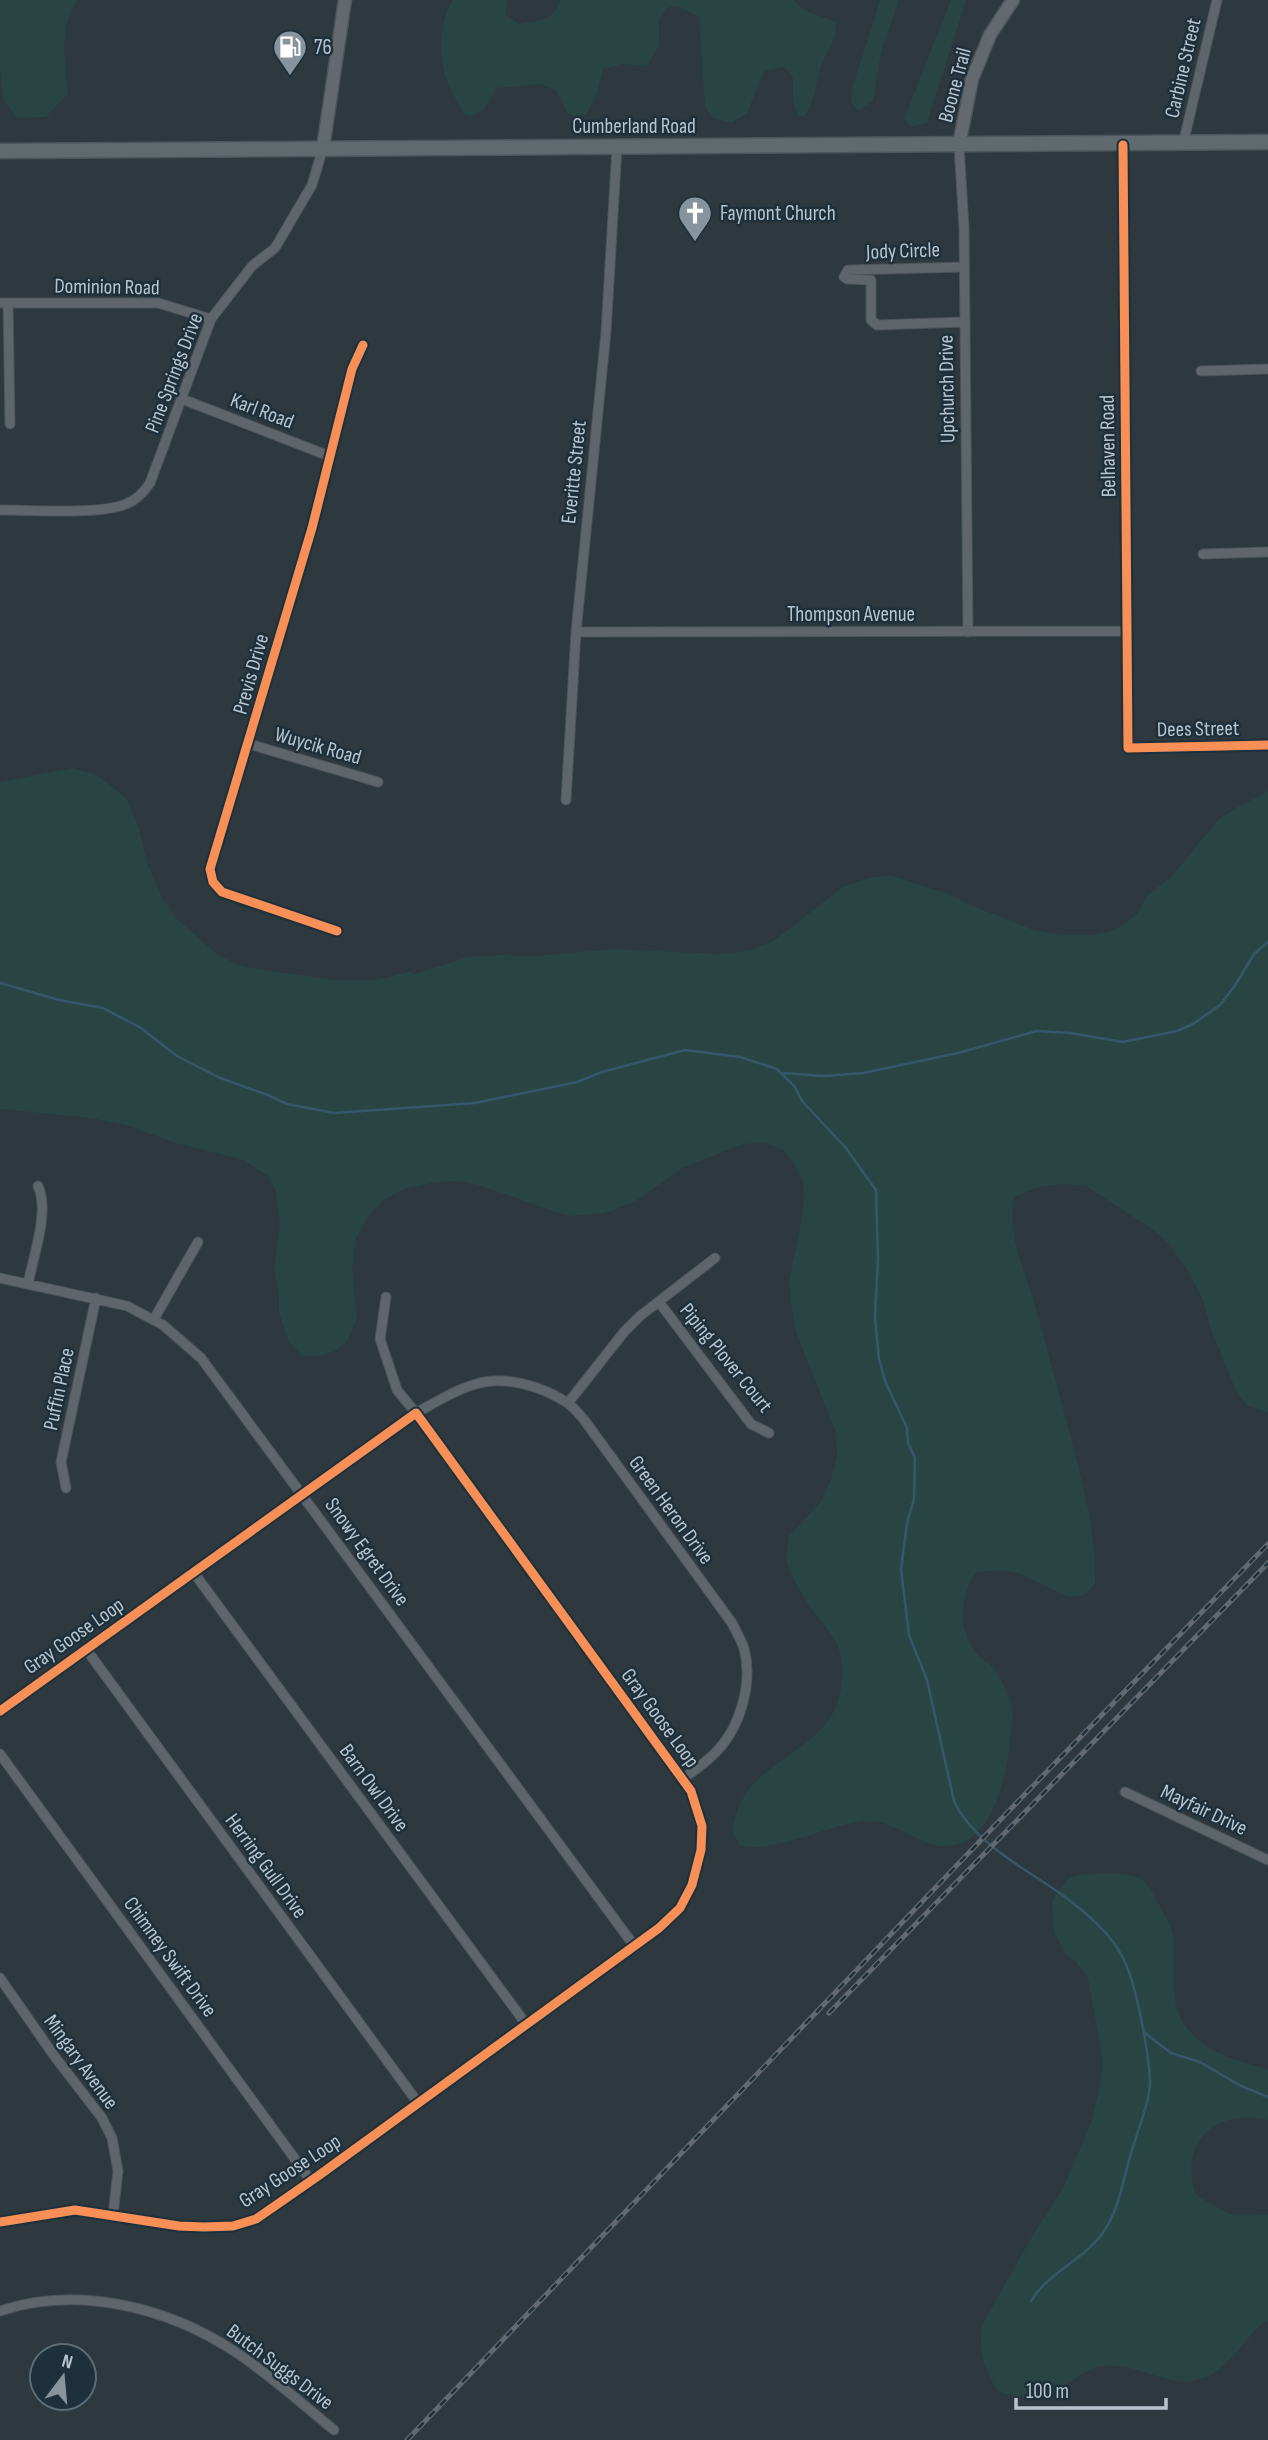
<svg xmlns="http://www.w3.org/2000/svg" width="1268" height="2440" font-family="'Sofia Sans Condensed',sans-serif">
  <rect width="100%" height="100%" fill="#2d383f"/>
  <path fill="#284543" d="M0,0H78C58,24 65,65 68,94L46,117L17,118L3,99L0,69Z
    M453,0H507L506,15L519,24C537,21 556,20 560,0H793L806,11L836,22C835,45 830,45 822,64C815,82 817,100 804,116H798L793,102V76L783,67L764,71L747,113L732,123L713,118L705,108L699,17L678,6L667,8L659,20V45L647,66L622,64L603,69L596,96L586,115L576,117L567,112L557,91L540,84L497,88L484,109L473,116L465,115C458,103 449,89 445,75C439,53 440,18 453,0Z
    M880,0H899L881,52L873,101L858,111L851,102L852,89Z
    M951,0H966L927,123L910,127L904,119Z
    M73,768L97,775L127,799L139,828L147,862L162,898L178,920L218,955L244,967L336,980H376L413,971L412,975L468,957L499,955L535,956L614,949L718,954L749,951L772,942L843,887L868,878L890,875L949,894L968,904L1034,930L1064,935H1093L1113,931L1137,914L1147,896L1172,876L1218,820L1236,808L1268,791V1413L1247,1405L1237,1393L1212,1332L1202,1297L1186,1268L1169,1244L1152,1229L1086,1186L1064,1184L1038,1187L1014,1197C1007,1239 1024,1266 1035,1305C1046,1344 1056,1383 1067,1423C1081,1476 1096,1529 1095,1584L1083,1596L1069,1597L1018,1573L1002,1570L977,1572C969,1581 967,1589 964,1601C960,1619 965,1641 978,1655C983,1660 990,1663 994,1669C1002,1680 1008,1694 1012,1707C1014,1717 1011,1729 1010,1739C1007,1774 994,1842 949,1846C920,1849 893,1817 864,1821C831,1826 799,1841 766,1846C758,1848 748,1846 740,1846C738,1841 734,1836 733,1831C733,1826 735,1820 736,1815C749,1763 823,1751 838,1701C856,1637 819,1631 796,1583C793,1577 788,1569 787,1563C786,1555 788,1545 789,1536L820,1503L831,1480L837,1456L836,1433L796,1332L791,1304L789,1281L799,1234L804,1198L803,1181L794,1163L783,1150L765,1143L743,1144L683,1168L634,1202L605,1213L568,1216L478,1185L457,1181L437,1182L406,1188L384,1200L368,1217L356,1238L352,1268L357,1319L346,1343L333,1352L317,1356H302L289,1342L279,1312V1294L274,1269L280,1224L276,1191L269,1177L244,1160L176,1143L126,1125L91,1118L0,1109V782Z
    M1083,1874C1097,1874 1129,1871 1141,1879C1148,1883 1153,1894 1157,1901C1162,1911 1171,1924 1173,1935C1177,1968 1165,2006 1191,2033C1216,2058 1238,2059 1268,2070V2120C1216,2108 1178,2142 1196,2195L1230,2214L1268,2215V2321L1260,2325C1249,2337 1224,2369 1211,2375C1170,2394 1140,2361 1102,2366C1083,2369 1071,2384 1054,2391C1036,2399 1015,2398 997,2391C984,2365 978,2356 982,2325L1034,2233L1063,2188L1092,2120L1099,2090L1103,2062L1088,1979L1077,1963L1066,1955L1054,1932L1052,1900L1070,1877Z"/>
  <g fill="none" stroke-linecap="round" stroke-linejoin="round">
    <path stroke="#36576b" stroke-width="2.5" d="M0,983L59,1000L103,1008L141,1028L177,1056L220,1078L268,1095L287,1104L334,1113L475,1103L577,1082L602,1072L685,1050L740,1057L777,1069L795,1087L802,1101L845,1147L876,1190L878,1258L875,1318L879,1359L885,1381L907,1428L908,1443L915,1458L914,1499L907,1523L901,1570L909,1635L927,1680L954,1801C975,1847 1034,1872 1073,1903C1120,1940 1129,1960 1141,2018C1145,2038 1149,2060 1150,2081C1151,2100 1135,2137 1130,2157C1123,2181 1119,2207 1106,2228C1087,2259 1049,2271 1031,2301
      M782,1073L824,1076L863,1073L958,1053L1037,1031L1070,1033L1123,1042L1177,1031L1193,1024L1220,1005L1236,984L1254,954L1268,942
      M1145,2033L1171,2053L1200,2062L1239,2085L1268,2097"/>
    <g stroke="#4c5359" stroke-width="11">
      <path id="street" d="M1183,144L1217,0
        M959,145L964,228L968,632
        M1123,145L1128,748L1268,745
        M963,267L848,270L844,277L847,279L871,280V320L877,325L964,322
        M0,303H158L211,319
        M8,303L10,424
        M1201,371L1268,369
        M182,399L329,456
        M0,510C31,510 100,515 126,504C137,500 144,492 150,483L211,319L252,266L275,248L312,185L323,148
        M1203,554L1268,552
        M576,632L1126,631
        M249,744L378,782
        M566,800L576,632L606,332L617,147
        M337,931L222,892L213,882L210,869L312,528L352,369L363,345
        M0,1278L127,1306L163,1325L201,1358L635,1947
        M28,1284C33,1257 50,1211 38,1186
        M386,1297L380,1339L397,1390L416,1413C436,1402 455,1390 476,1384C504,1375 541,1386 566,1402C573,1406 579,1414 585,1421L732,1623C736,1631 741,1640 744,1648C753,1682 741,1726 717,1751C707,1762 694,1770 683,1779
        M659,1302L751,1424L769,1433
        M154,1319L198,1242
        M568,1403L624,1332L640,1316L715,1258
        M66,1488L61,1462L96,1298
        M194,1573L526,2024
        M86,1649L418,2103
        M0,1711L416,1413L691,1791L702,1826L701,1850L692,1885L680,1908L659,1928L318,2176L256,2219L233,2226L204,2227L179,2226L75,2210L0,2222
        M0,1754L311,2181
        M1125,1792L1268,1860
        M0,1978L55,2057L102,2118L112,2138L118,2171L113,2215
        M0,2311C77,2285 167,2307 234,2351C269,2374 301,2403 334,2430"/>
    </g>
    <g stroke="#4c5359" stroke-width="15">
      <path id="secondary" d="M959,145L972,79L990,35L1013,0
        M323,148L345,0"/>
    </g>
    <g stroke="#4b555b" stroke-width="17">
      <path id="primary" d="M0,151L1268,142"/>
    </g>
    <use href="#street" stroke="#5e666c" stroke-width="9"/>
    <use href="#secondary" stroke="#626a70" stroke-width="12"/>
    <use href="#primary" stroke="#60696e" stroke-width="14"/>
    <g stroke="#626a70" stroke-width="5">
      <path id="rail" d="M829,2013L1268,1563
        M407,2440L1028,1791L1268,1544"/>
    </g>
    <use href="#rail" stroke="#1e303b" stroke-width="2.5" stroke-dasharray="8" stroke-linecap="butt"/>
    <g stroke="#1e303b" stroke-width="13">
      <path id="cycleway" d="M1123,145L1128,748L1268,745
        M337,931L222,892L213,882L210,869L312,528L352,369L363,345
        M0,1711L416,1413L691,1791L702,1826L701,1850L692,1885L680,1908L659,1928L318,2176L256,2219L233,2226L204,2227L179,2226L75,2210L0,2222"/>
    </g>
    <use href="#cycleway" stroke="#f78f57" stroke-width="9"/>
  </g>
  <defs>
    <g id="fuel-pin" transform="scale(1.75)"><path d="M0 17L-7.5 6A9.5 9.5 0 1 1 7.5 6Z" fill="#87949d" stroke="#1e303b"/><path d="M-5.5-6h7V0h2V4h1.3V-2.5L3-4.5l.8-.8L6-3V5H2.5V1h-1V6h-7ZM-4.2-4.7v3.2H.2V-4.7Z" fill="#fff"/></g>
    <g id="church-pin" transform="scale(1.75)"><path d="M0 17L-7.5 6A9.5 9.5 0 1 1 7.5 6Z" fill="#87949d" stroke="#1e303b"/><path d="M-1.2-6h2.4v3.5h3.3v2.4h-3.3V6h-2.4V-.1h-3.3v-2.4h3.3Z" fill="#fff"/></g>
  </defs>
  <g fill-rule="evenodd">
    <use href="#fuel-pin" x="290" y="47"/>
    <use href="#church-pin" x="695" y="213"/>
  </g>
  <g text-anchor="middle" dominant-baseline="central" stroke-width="5" stroke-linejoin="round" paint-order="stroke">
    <g font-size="21" fill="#b8c5cf" stroke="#1e303b" text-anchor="start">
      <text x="314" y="47">76</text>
      <text x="720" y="213">Faymont Church</text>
    </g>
    <g font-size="21" fill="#b8c5cf" stroke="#1e303b">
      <text transform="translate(1183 68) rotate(-77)">Carbine Street</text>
      <text transform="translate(955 85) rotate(-75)">Boone Trail</text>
      <text x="634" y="126">Cumberland Road</text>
      <text transform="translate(903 251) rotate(-2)">Jody Circle</text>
      <text transform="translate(107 287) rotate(1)">Dominion Road</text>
      <text transform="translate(174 373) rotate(-69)">Pine Springs Drive</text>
      <text transform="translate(947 389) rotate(-91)">Upchurch Drive</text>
      <text transform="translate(262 411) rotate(21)">Karl Road</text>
      <text transform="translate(1108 446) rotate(-91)">Belhaven Road</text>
      <text transform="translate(574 472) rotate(-84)">Everitte Street</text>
      <text x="851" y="614">Thompson Avenue</text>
      <text transform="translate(251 674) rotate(-74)">Previs Drive</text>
      <text transform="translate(1198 729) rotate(-1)">Dees Street</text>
      <text transform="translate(318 746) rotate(16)">Wuycik Road</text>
      <text transform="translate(726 1358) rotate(51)">Piping Plover Court</text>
      <text transform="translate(59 1389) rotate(-78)">Puffin Place</text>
      <text transform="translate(671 1510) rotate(54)">Green Heron Drive</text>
      <text transform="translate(367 1552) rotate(54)">Snowy Egret Drive</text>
      <text transform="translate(74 1636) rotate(-35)">Gray Goose Loop</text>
      <text transform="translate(660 1718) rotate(54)">Gray Goose Loop</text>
      <text transform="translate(374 1788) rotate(54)">Barn Owl Drive</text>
      <text transform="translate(1204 1810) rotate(25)">Mayfair Drive</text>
      <text transform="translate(266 1866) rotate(54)">Herring Gull Drive</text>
      <text transform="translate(170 1957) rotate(54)">Chimney Swift Drive</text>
      <text transform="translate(81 2062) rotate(54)">Mingary Avenue</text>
      <text transform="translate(290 2171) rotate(-33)">Gray Goose Loop</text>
      <text transform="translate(280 2367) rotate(37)">Butch Suggs Drive</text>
    </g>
  </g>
  <g transform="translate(63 2377) rotate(16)"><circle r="33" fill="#1e303b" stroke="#5c6c76" stroke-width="2"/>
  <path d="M0-5L12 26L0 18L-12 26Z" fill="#87949d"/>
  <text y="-10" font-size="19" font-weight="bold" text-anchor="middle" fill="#b8c5cf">N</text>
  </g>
  <path d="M1016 2398v10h150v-10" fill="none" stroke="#b8c5cf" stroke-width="3.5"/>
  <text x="1026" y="2398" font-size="21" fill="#b8c5cf" stroke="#1e303b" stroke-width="5" paint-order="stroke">100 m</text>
</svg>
